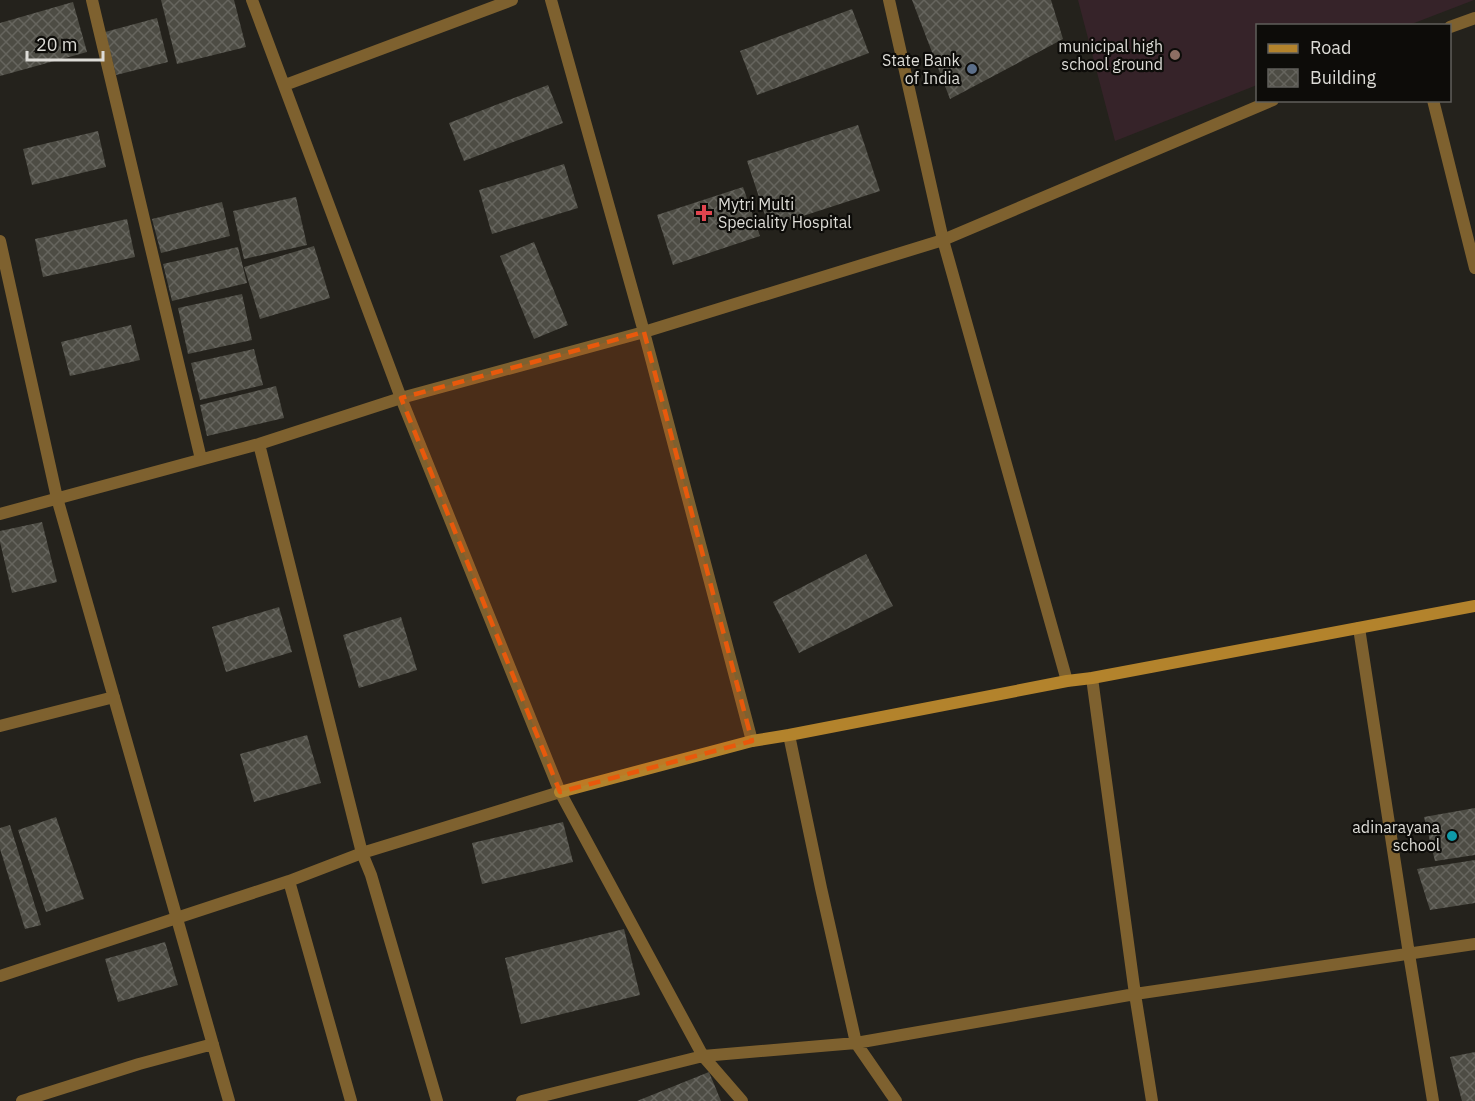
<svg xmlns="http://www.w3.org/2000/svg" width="1475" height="1101" font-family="'IBM Plex Sans',sans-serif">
  <defs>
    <pattern id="building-cross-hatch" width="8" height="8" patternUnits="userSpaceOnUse" patternTransform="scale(1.5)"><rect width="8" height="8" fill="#4d4c44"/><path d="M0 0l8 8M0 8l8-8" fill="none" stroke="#66655e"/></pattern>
  </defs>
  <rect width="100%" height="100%" fill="#24221c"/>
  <path fill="#362329" d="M1078,0H1474L1409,25L1258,26L1257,85L1115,141Z"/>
  <path fill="url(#building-cross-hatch)" d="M161,0H234L246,47L177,64Z
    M912,0H1051L1063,39L950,99Z
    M73,2L87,52L0,76V23Z
    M852,9L869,53L757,95L740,51Z
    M157,18L168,62L116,75L105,32Z
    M548,85L563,123L464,161L449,123Z
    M858,125L880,191L769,227L747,161Z
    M98,131L106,167L32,185L23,149Z
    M564,164L578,208L492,234L479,190Z
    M743,187L760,236L673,265L657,215Z
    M296,197L307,245L244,259L233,211Z
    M222,202L230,236L161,253L152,219Z
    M127,219L135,257L43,277L35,239Z
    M534,242L568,325L534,339L500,256Z
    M314,246L330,298L260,319L244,267Z
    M238,247L247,283L172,301L163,264Z
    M242,294L252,340L188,354L178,308Z
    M131,325L140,360L70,376L61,342Z
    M254,349L263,385L200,400L191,363Z
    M276,386L284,418L207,436L200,405Z
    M42,522L57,582L12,593L0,542V531Z
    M866,554L893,606L799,653L773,602Z
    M279,607L292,652L226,672L212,627Z
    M401,617L417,670L359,688L343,635Z
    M307,735L321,783L254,802L240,754Z
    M1475,808V855L1435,861L1424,817Z
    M56,817L84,899L46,912L18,830Z
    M563,822L573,862L482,884L472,843Z
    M10,825L41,925L25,929L0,849V828Z
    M1475,860V903L1430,910L1417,869Z
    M624,929L640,995L521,1024L505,958Z
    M165,942L178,985L118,1002L105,959Z
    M1475,1052V1101H1462L1450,1057Z
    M709,1072L721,1101H637Z"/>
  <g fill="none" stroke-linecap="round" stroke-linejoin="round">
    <path stroke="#7e612f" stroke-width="12" d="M92,0L201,459
      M252,0L401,398L560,792L703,1056L742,1101
      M551,0L644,332L752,741
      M889,0L943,240L1067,681
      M1450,27L1475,18
      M285,85L512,0
      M1433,100L1475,268
      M0,241L57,498L229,1101
      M259,444L362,853L371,875L437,1101
      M0,514L259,444L401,398L644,332L943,240L1273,100
      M1359,628L1409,954L1433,1101
      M1092,678L1135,994L1152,1101
      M0,726L114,697
      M789,735L821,888L856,1043L896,1101
      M289,881L351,1101
      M0,976L289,881L362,853L560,792
      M22,1101L139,1064L213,1044
      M522,1101L703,1056L856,1043L1135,994L1475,944"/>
    <path stroke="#b3832c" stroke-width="12" d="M560,792L752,741L789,735L1067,681L1092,678L1475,606"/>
  </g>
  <path fill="#e8590c" fill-opacity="0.2" stroke="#e8590c" stroke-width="4.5" stroke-dasharray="12 8" stroke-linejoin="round" d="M644,332L752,741L560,792L401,398Z"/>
  <circle fill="#8d6e63" stroke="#0d0c09" stroke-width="2" cx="1175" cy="55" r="6"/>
  <circle fill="#5c6f8a" stroke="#0d0c09" stroke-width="2" cx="972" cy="69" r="6"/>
  <path fill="#e0444e" stroke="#0d0c09" stroke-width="2" d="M701 204h6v6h6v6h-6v6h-6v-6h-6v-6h6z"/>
  <circle fill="#0f9aa8" stroke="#0d0c09" stroke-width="2" cx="1452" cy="836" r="6"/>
  <g text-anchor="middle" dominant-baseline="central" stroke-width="4.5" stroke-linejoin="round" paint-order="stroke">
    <g font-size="16" fill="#dddcd7" stroke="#0d0c09" text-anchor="end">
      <text x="1163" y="46">municipal high<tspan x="1163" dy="18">school ground</tspan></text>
      <text x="960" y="60">State Bank<tspan x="960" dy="18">of India</tspan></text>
      <text x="718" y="204" text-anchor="start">Mytri Multi<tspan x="718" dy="18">Speciality Hospital</tspan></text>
      <text x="1440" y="827">adinarayana<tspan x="1440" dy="18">school</tspan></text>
    </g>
  </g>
  <rect x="1256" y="24" width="195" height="78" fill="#0d0c09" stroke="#605f5b" stroke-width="1.5"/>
  <rect x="1268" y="44" width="30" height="9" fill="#b3832c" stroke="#605f5b" stroke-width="1.5"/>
  <text x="1310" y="54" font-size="18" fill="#dddcd7">Road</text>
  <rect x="1268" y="69" width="30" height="18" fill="url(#building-cross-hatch)" stroke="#605f5b" stroke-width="1.5"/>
  <text x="1310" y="84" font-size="18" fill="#dddcd7">Building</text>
  <path d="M27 51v9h76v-9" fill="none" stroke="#dddcd7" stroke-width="3"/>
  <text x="36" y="51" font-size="18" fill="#dddcd7" stroke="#0d0c09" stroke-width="4.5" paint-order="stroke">20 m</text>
</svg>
